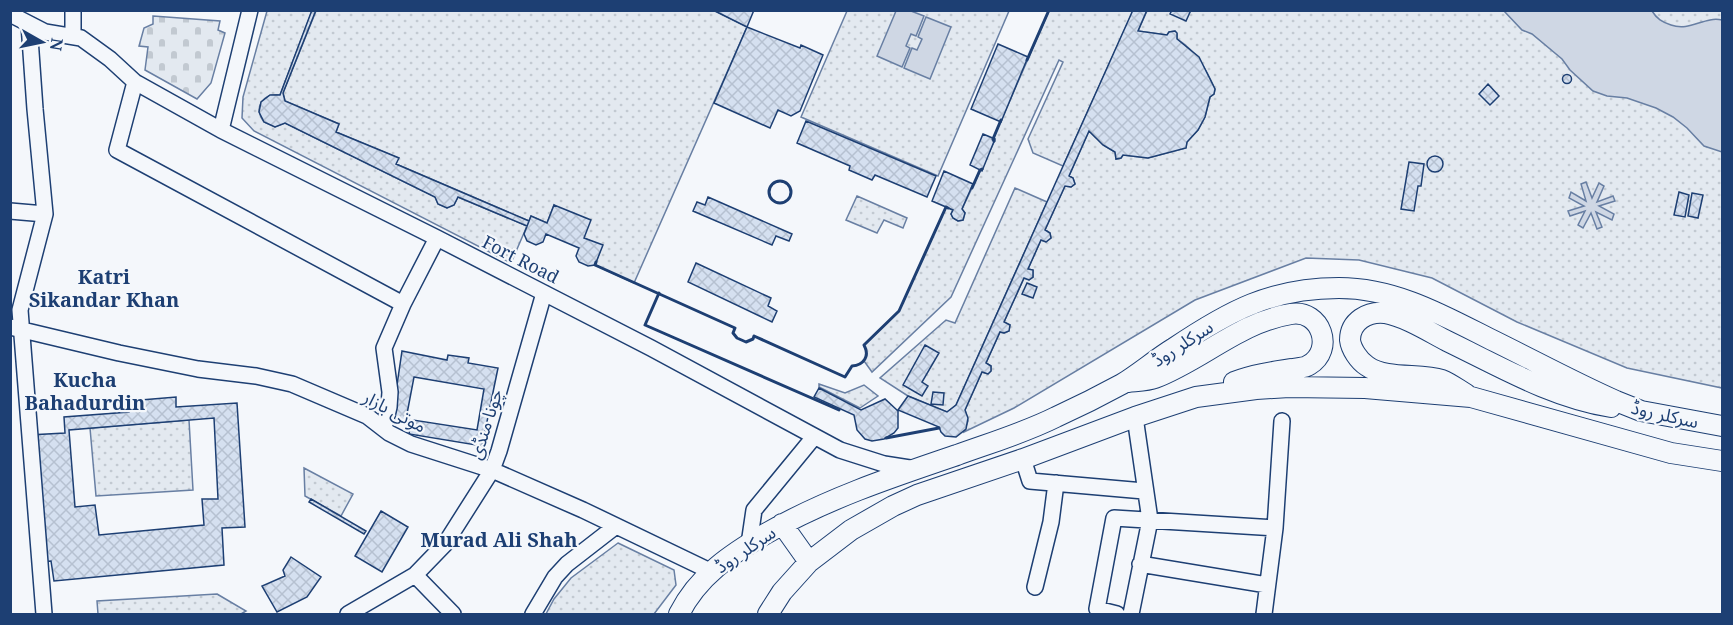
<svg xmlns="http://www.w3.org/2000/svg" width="1733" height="625" font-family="'Noto Serif','Noto Sans Arabic',serif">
  <defs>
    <pattern id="green-dots" width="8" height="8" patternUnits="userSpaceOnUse" patternTransform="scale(1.5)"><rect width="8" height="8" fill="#e3e9f0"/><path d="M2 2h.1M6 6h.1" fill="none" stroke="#c2c9d1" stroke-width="1.8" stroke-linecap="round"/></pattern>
    <pattern id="cemetery-stones" width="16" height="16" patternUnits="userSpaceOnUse" patternTransform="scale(1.5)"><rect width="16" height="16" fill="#e3e9f0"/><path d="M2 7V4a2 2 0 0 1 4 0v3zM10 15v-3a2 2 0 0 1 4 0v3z" fill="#c2c9d1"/></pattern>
    <pattern id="building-cross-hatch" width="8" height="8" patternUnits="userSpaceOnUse" patternTransform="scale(1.5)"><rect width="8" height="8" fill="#d5e0f0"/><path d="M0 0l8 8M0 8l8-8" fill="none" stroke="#b6c1d1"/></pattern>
  </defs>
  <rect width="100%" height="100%" fill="#f4f7fb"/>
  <path fill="url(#green-dots)" stroke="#687fa3" stroke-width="1.5" d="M713,10L747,27L634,283L595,265L602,246L584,238L554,205L547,223L531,216L529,221L396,164L398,158L336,132L339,124L285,101L283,93L316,11Z
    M267,11H312L280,95C263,93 253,107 264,122L275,127L285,123L435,197L438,204L447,208L454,205L458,197L527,226L511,263L254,131L242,118L243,97Z
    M847,11H1009L938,176L801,117Z
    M1049,11H1133L1063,166L1033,153L1028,139L1063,62L1059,60L951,297L872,372L864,361L867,355L864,345L899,311L946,207L953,210L951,214L953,218L958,221L963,220L965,213L962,209L995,140L993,139Z
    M1147,11H1722V388L1627,368L1517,322L1432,278L1359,260L1306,258L1195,300L1014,408L964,432L968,421L965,410L982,372L988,374L991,371V366L986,363L1000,332L1004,333L1009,331L1010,325L1004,322L1024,278L1029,280L1033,277V270L1028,269L1041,240L1046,242L1051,238L1050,233L1045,230L1065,186L1071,187L1075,184L1073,178L1069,176L1089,131L1103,145L1115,152L1116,159L1121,158L1123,155L1148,158L1186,148L1187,142L1198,130L1205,117L1210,97L1214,94L1215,89C1206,69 1197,52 1177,39V34L1175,31L1169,32L1167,35L1138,31Z
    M1015,188L1047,202L956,405L947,412L908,396L880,378L946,320L955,323Z
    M857,196L907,218L903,228L884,220L877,233L846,220Z
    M819,384L845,393L864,385L878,396L860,408L819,387Z
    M189,420L193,490L96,496L90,428Z
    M304,468L353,494L341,516L305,496Z
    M618,543L674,570L676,585L654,614H546L554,599L571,578Z
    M217,594L246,611L241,614H98L97,601Z"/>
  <path fill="url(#cemetery-stones)" stroke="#687fa3" stroke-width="1.5" d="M153,16L220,21L218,30L225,33L211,83L197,99L145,70L148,47L139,46L144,28L153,24Z"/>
  <path fill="#cfd7e4" stroke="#687fa3" stroke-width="1.5" d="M896,11H911L924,16L916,36L911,34L906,46L910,48L902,67L877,56Z
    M1504,11H1652C1657,19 1662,22 1671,25C1690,32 1704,16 1722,20V152L1704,146L1687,128L1673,117L1656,108L1627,98L1607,96L1593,91L1570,70L1562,59L1532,34L1522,30Z
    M926,17L951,27L930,79L904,68L912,48L917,50L922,39L918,37Z
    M1586,182L1592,198L1599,183L1604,186L1597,202L1613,196L1615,201L1599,206L1614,214L1612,220L1596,212L1602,227L1597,229L1591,213L1583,228L1578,225L1585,211L1570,216L1568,211L1584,206L1569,198L1571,192L1586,201L1581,184Z"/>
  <path fill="url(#building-cross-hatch)" stroke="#1d3f73" stroke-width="1.5" fill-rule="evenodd" d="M312,10H316L283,93L285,101L339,124L336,132L399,158L396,164L529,221L527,226L458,197L454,205L447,208L438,204L435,197L285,123L275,127L264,122L259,112L261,102L270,95H280Z
    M713,10H754L747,27Z
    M1133,10H1147L1138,31L1167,35L1169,32L1175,31L1177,33V39L1199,57L1215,89L1214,94L1210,97L1205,117L1198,130L1187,142L1186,148L1148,158L1123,155L1121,158L1116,159L1115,152L1103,145L1089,131L1069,176L1073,178L1075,184L1071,187L1065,186L1045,230L1050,233L1051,238L1046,242L1041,240L1028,269L1033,270V277L1029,280L1024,278L1004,322L1010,325L1009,331L1004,333L1000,332L986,363L991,366V371L988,374L982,372L965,410L968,418L966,429L956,437L945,436L941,432L939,427L898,410L908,396L947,412L956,405Z
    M1172,10H1191L1186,21L1170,14Z
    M747,27L800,48L801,45L823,55L800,111L791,116L778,110L770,128L714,103Z
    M998,44L1028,57L1001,122L971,109Z
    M1562.5 79a4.5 4.5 0 1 1 9 0a4.5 4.5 0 1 1-9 0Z
    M1488,84L1499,96L1490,105L1479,94Z
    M806,121L936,176L927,197L875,175L872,180L849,170L850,166L797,143Z
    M983,134L995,139L982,171L970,165Z
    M1427 164a8 8 0 1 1 16 0a8 8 0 1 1-16 0Z
    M1409,162L1424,164L1421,186H1418L1414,211L1401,209Z
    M944,171L973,184L962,209L965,213L963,220L958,221L953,218L951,214L953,210L932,201Z
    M1679,192L1689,195L1685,217L1674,215Z
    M1692,193L1703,195L1698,218L1688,216Z
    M708,197L792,234L789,241L776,236L772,245L693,211L697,202L705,205Z
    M554,205L591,220L584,238L603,245L595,265L588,266L579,262L576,256L579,248L546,234L543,242L536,245L527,241L524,234L531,216L547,223Z
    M696,263L771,298L768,306L777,311L772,322L688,282Z
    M1027,283L1037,287L1033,298L1022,294Z
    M925,345L939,353L922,382L928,386L922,396L903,385Z
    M402,351L447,360L448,355L469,358L468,363L498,368L482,446L409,434L411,422L392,419ZM414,377L484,389L477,430L406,419Z
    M819,388L861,410L885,399L898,411V428L894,433L884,439L872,441L865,439L857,430L854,415L814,397Z
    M933,392L944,393L943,405L931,404Z
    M176,397V407L237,403L245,527L222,528L224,565L54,581L51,561L39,562L29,435L65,433L64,417L129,412V401ZM214,418L218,499H202L204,525L99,535L95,505L75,507L69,430Z
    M311,499L366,531L364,534L309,502Z
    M381,511L408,527L382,572L355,556Z
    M291,557L321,577L307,597L277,612L262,586L285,576L283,570Z"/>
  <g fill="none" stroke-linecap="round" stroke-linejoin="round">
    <g stroke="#1d3f73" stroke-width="18">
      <path id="minor" d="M73,10V36
        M250,10L221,130L437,238L651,348L840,450L884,464L916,469
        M10,14L45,32L81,38L110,59L135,82L221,130
        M29,24L35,109L45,214L20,310L44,614
        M135,82L117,150L403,304L437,238
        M10,211L45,214
        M10,327L119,353L198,369L256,376L292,384L367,416L389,433L411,444L492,470L583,510L710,571
        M384,428L389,407L390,392L384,348L403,304
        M1023,459L1030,481L1144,491
        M749,544L754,510L814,437
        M1140,564L1267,585
        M415,575L453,614
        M1035,587L1051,522L1056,483
        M348,614L415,575L445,544L492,470L499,451L544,293
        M533,614L555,577L567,564L616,526
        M1117,614L1097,609L1114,518L1275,528
        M1131,614L1150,520L1135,417
        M1264,614L1275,528L1282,421"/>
    </g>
    <g stroke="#1d3f73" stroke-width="22">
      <path id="major" d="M1128,382C1137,381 1147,381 1155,378C1202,360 1240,322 1291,314C1321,309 1335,350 1309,365C1305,368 1297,368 1292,369C1272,372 1252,375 1234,382
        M1466,394C1459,390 1450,383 1442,380C1420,373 1386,380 1367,366C1359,361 1351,349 1350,340C1350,321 1368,311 1385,313C1406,317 1428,331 1447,341C1501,367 1551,397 1611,407
        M782,524L809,562
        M679,614C698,576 731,554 767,533C826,499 892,477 957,455C990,443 1024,433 1056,417C1078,407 1100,396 1122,384C1140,373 1156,359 1174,348C1229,311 1271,288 1339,288C1394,288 1441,314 1488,338C1531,359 1573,382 1616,401L1641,411L1722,426
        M768,614L782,592L809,562L851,530L893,506L917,495L1023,459L1135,417L1196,397L1256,389L1289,387L1365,388L1471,397L1671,453L1722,461"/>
    </g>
    <use href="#minor" stroke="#f4f7fb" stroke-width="15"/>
    <use href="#major" stroke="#f4f7fb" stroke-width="20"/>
    <path stroke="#1d3f73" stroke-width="3" d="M1027,60L1049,10
      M994,141L993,139L1001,120
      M769 192a11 11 0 1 1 22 0a11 11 0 1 1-22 0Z
      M972,188L980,170L982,169
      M596,262L595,265L735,328L733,333L737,338L746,342L753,339L754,336L845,377L852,366C864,365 870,356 864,345L899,311L946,207L948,208
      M659,293L645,325L839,410
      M886,438L939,428"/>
  </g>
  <g text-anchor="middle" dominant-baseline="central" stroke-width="4.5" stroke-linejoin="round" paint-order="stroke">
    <g font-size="18" fill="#1d3f73" stroke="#f4f7fb">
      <text transform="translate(521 259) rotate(27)">Fort Road</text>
      <text transform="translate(1182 343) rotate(-33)">سرکلر روڈ</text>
      <text transform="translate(395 411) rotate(28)">موتی بازار</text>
      <text transform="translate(1665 414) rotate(13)">سرکلر روڈ</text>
      <text transform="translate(485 424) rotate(-72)">چونا منڈی</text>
      <text transform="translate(745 549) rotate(-34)">سرکلر روڈ</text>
    </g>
    <g font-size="20" font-weight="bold" fill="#1d3f73" stroke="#f4f7fb">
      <text x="104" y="276">Katri<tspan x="104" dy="23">Sikandar Khan</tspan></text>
      <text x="85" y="379">Kucha<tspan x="85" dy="23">Bahadurdin</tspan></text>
      <text x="499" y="539">Murad Ali Shah</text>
    </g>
  </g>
  <rect width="1733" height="625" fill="none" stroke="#1d3f73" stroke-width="24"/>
  <g transform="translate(42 42) rotate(99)" stroke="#f4f7fb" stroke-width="4.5" paint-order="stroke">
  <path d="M0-4.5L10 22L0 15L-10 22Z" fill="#1d3f73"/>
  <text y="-9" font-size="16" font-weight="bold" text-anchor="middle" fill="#1d3f73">N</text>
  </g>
</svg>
